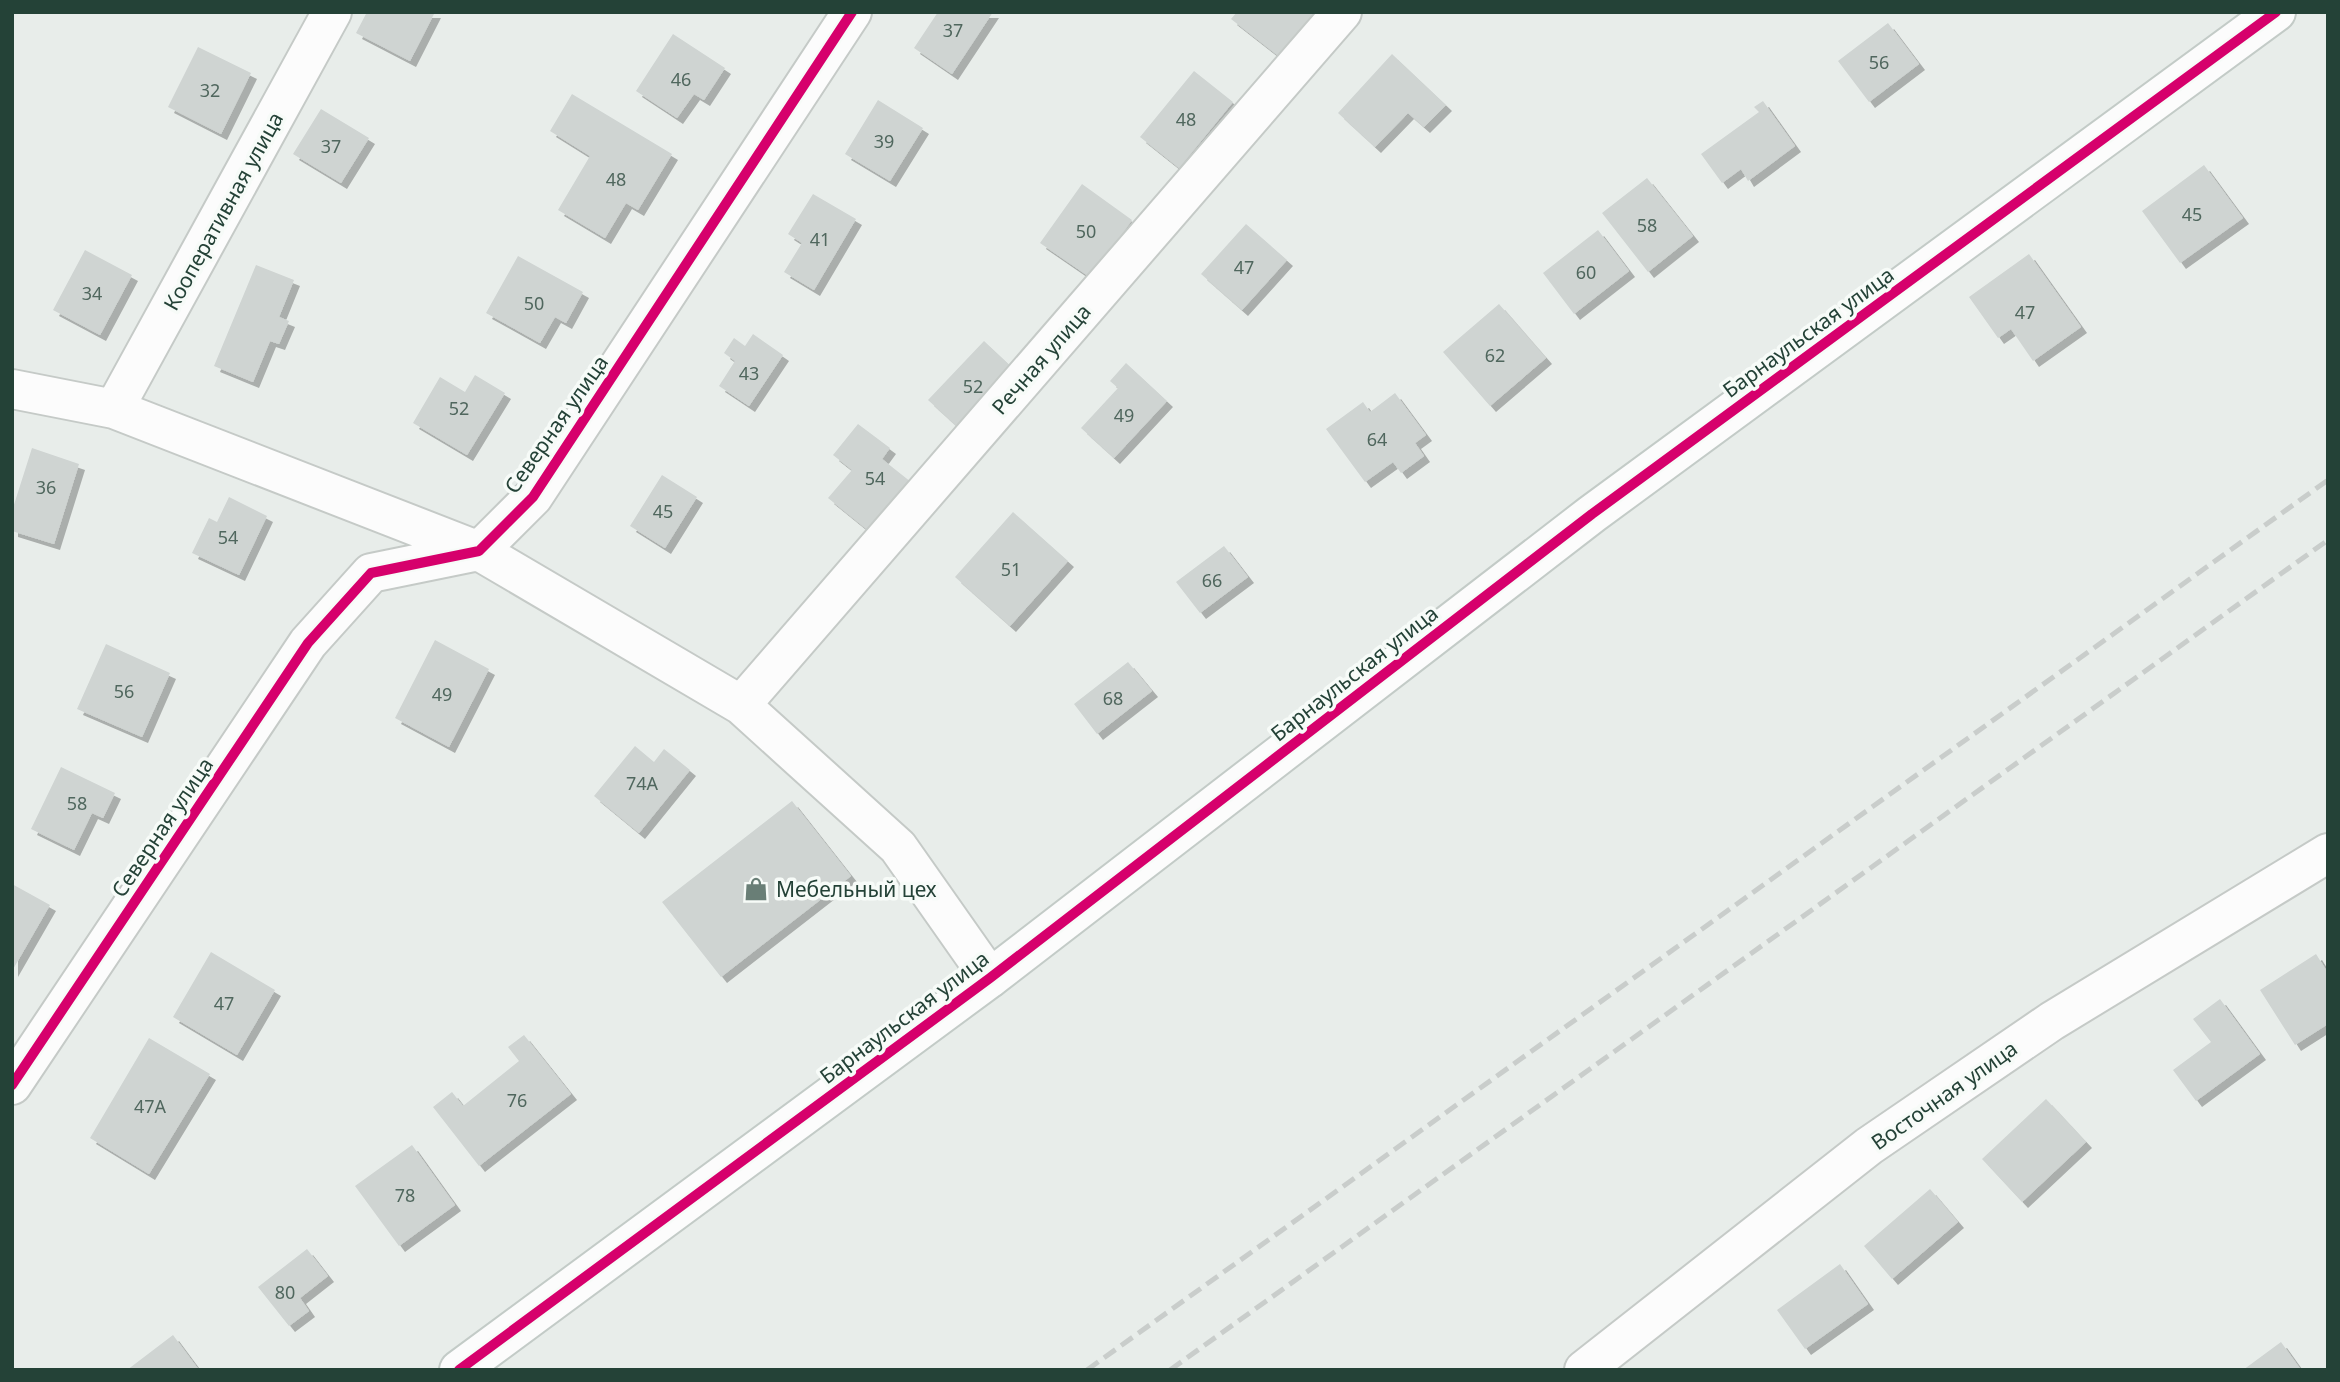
<svg xmlns="http://www.w3.org/2000/svg" width="2340" height="1382" font-family="'Noto Sans',sans-serif">
  <defs>
    <filter id="shadow"><feDropShadow dx="6" dy="6" stdDeviation="0" flood-color="#0004"/></filter>
  </defs>
  <rect width="100%" height="100%" fill="#e8edea"/>
  <path fill="#cfd4d2" filter="url(#shadow)" d="M367,12H435L410,61L356,33Z
    M938,12H993L952,74L914,48Z
    M1237,12H1318L1281,58L1231,19Z
    M1888,23L1919,64L1869,102L1838,61Z
    M673,34L725,68L704,100L694,94L677,118L636,91Z
    M198,47L251,73L221,134L168,107Z
    M1392,54L1446,105L1424,127L1408,113L1375,147L1338,113Z
    M1194,71L1233,102L1179,168L1140,137Z
    M572,94L672,154L638,210L626,203L605,238L558,210L590,156L550,131Z
    M878,100L923,128L890,181L845,154Z
    M1763,101L1795,146L1748,181L1741,169L1722,183L1701,154L1759,112L1754,107Z
    M321,109L369,138L341,183L293,154Z
    M2204,165L2243,218L2180,263L2142,211Z
    M1647,178L1693,236L1648,272L1602,213Z
    M1082,184L1132,220L1091,278L1040,243Z
    M813,194L856,219L814,290L784,272L802,243L788,234Z
    M1246,224L1287,260L1242,310L1201,274Z
    M1598,230L1629,271L1574,314L1543,273Z
    M85,250L132,275L100,335L53,310Z
    M2029,254L2081,327L2033,361L2011,329L1998,338L1969,297Z
    M518,256L583,292L566,323L555,317L540,343L486,313Z
    M256,265L294,280L279,317L289,321L279,344L270,341L253,382L214,366Z
    M1499,304L1546,358L1490,406L1443,352Z
    M753,334L783,355L749,406L719,386L735,361L724,353L734,338L745,346Z
    M984,341L1017,372L962,431L928,400Z
    M1126,363L1167,401L1114,458L1081,428L1118,388L1110,381Z
    M475,375L505,393L467,455L413,423L440,377L465,392Z
    M1395,393L1426,435L1415,443L1424,456L1401,473L1393,462L1365,482L1326,429L1363,402L1370,412Z
    M858,424L890,448L882,459L916,486L875,536L828,498L852,470L833,455Z
    M32,448L79,464L54,544L12,531V511Z
    M662,475L697,497L665,548L630,526Z
    M229,497L267,516L239,575L192,553L209,518L217,522Z
    M1013,512L1068,561L1010,626L955,577Z
    M1224,546L1248,577L1200,613L1176,582Z
    M435,640L489,669L449,747L395,718Z
    M106,644L170,673L142,737L77,709Z
    M1128,662L1152,691L1097,734L1074,704Z
    M635,746L654,762L664,749L690,770L639,833L594,796Z
    M61,767L115,793L103,818L92,813L74,850L31,829Z
    M792,801L851,876L721,977L662,902Z
    M12,884L50,905L12,971Z
    M211,952L275,990L237,1055L173,1017Z
    M2316,954L2328,973V1024L2295,1045L2260,990Z
    M2220,999L2260,1054L2196,1101L2173,1070L2211,1042L2193,1019Z
    M524,1035L571,1094L479,1166L433,1107L452,1092L463,1106L519,1061L508,1047Z
    M149,1038L210,1074L149,1174L90,1138Z
    M2046,1099L2086,1142L2022,1202L1982,1159Z
    M412,1145L455,1205L399,1246L355,1186Z
    M1930,1189L1958,1222L1892,1279L1864,1246Z
    M307,1249L328,1276L300,1298L309,1311L289,1326L258,1287Z
    M1840,1264L1868,1304L1805,1349L1777,1310Z
    M173,1335L199,1370H127Z
    M2281,1342L2301,1370H2243Z"/>
  <g fill="none" stroke-linecap="round" stroke-linejoin="round">
    <g stroke="#c5cac7" stroke-width="42">
      <path id="street" d="M12,389L114,409L479,551L741,705L898,847L990,978
        M114,409L332,12
        M741,705L1342,12
        M12,1085L308,643L371,573L479,551L533,497L852,12
        M1584,1370L1869,1146L2052,1021L2328,853"/>
    </g>
    <g stroke="#c3cbc7" stroke-width="42">
      <path id="secondary" d="M459,1370L990,978L1592,514L2276,12"/>
    </g>
    <use href="#street" stroke="#fcfcfc" stroke-width="38"/>
    <use href="#secondary" stroke="#fcfcfc" stroke-width="38"/>
    <path stroke="#c9cdcb" stroke-width="5" stroke-dasharray="14 7" stroke-linecap="butt" d="M1087,1370L2328,480
      M1170,1370L2328,540"/>
    <g stroke="#f7fbf8" stroke-width="15">
      <path id="cycleway" d="M12,1085L308,643L371,573L479,551L533,497L852,12
        M459,1370L990,978L1592,514L2276,12"/>
    </g>
    <use href="#cycleway" stroke="#d6006c" stroke-width="10"/>
  </g>
  <defs>
    <g id="shop-bare" transform="scale(1.89)"><path d="M-5-2.5h2.3a2.7 3.5 0 0 1 5.4 0H5L5.5 6h-11ZM-1.5-2.5h3a1.5 2.3 0 0 0-3 0Z" fill="#697e76" stroke="#f7fbf8" stroke-width="2.5" paint-order="stroke"/></g>
  </defs>
  <g fill-rule="evenodd">
    <use href="#shop-bare" x="756" y="889"/>
  </g>
  <g text-anchor="middle" dominant-baseline="central" stroke-width="7" stroke-linejoin="round" paint-order="stroke">
    <g font-size="18" fill="#50675e">
      <text x="953" y="30">37</text>
      <text x="1879" y="62">56</text>
      <text x="681" y="79">46</text>
      <text x="210" y="90">32</text>
      <text x="1186" y="119">48</text>
      <text x="884" y="141">39</text>
      <text x="331" y="146">37</text>
      <text x="616" y="179">48</text>
      <text x="2192" y="214">45</text>
      <text x="1647" y="225">58</text>
      <text x="1086" y="231">50</text>
      <text x="820" y="239">41</text>
      <text x="1244" y="267">47</text>
      <text x="1586" y="272">60</text>
      <text x="92" y="293">34</text>
      <text x="534" y="303">50</text>
      <text x="2025" y="312">47</text>
      <text x="1495" y="355">62</text>
      <text x="749" y="373">43</text>
      <text x="973" y="386">52</text>
      <text x="459" y="408">52</text>
      <text x="1124" y="415">49</text>
      <text x="1377" y="439">64</text>
      <text x="875" y="478">54</text>
      <text x="46" y="487">36</text>
      <text x="663" y="511">45</text>
      <text x="228" y="537">54</text>
      <text x="1011" y="569">51</text>
      <text x="1212" y="580">66</text>
      <text x="124" y="691">56</text>
      <text x="442" y="694">49</text>
      <text x="1113" y="698">68</text>
      <text x="642" y="783">74А</text>
      <text x="77" y="803">58</text>
      <text x="224" y="1003">47</text>
      <text x="517" y="1100">76</text>
      <text x="150" y="1106">47А</text>
      <text x="405" y="1195">78</text>
      <text x="285" y="1292">80</text>
    </g>
    <g font-size="21" fill="#244237" stroke="#f7fbf8">
      <text transform="translate(223 211) rotate(-61)">Кооперативная улица</text>
      <text transform="translate(1808 332) rotate(-36)">Барнаульская улица</text>
      <text transform="translate(1041 359) rotate(-49)">Речная улица</text>
      <text transform="translate(556 424) rotate(-55)">Северная улица</text>
      <text transform="translate(1354 673) rotate(-38)">Барнаульская улица</text>
      <text transform="translate(162 827) rotate(-56)">Северная улица</text>
      <text transform="translate(904 1017) rotate(-37)">Барнаульская улица</text>
      <text transform="translate(1944 1095) rotate(-35)">Восточная улица</text>
    </g>
    <g font-size="21" fill="#244237" stroke="#f7fbf8" text-anchor="start">
      <text x="776" y="889">Мебельный цех</text>
    </g>
  </g>
  <rect width="2340" height="1382" fill="none" stroke="#244237" stroke-width="28"/>
</svg>
